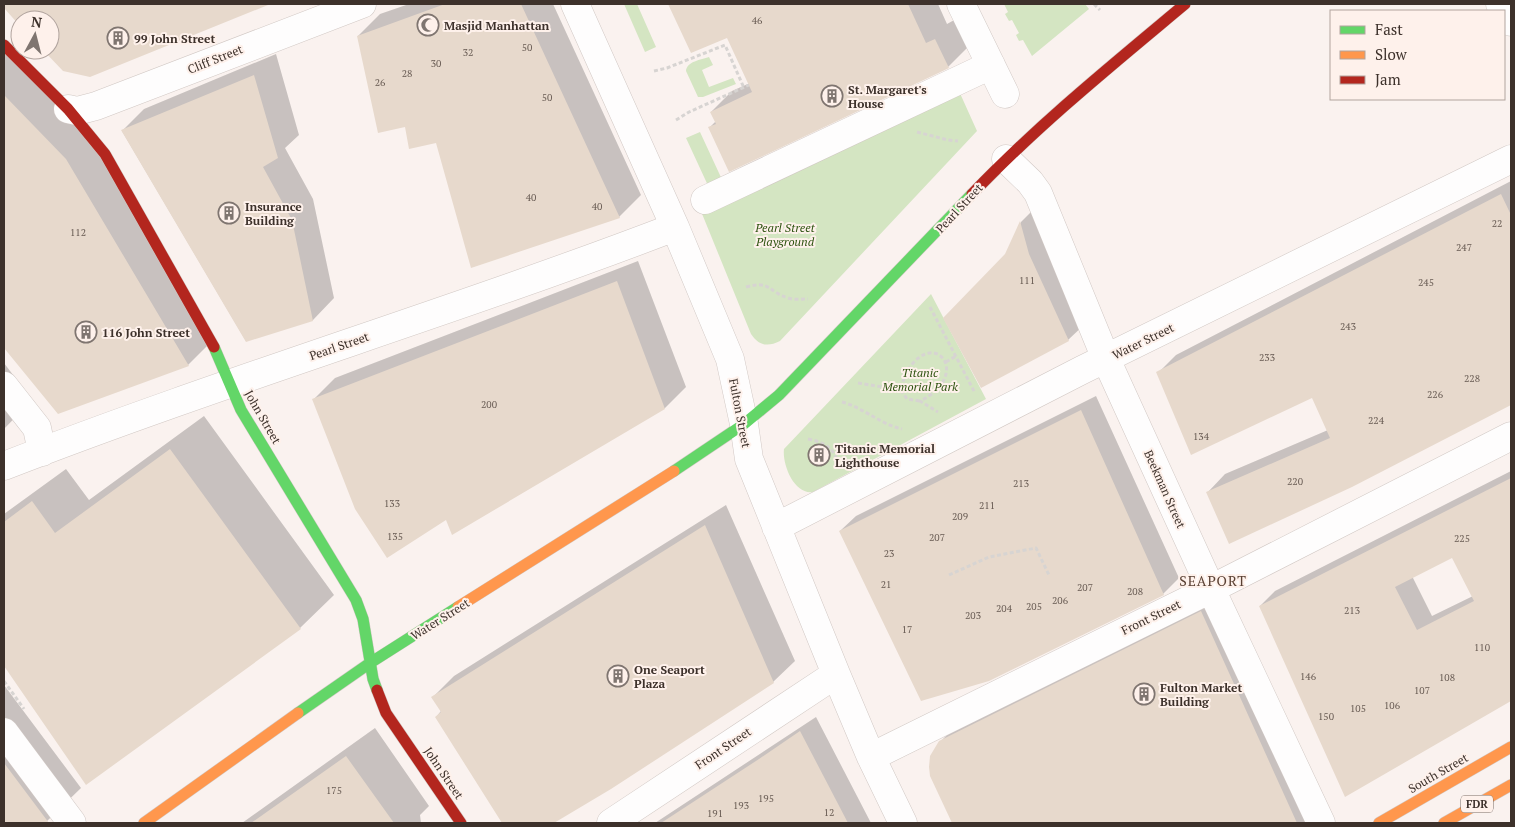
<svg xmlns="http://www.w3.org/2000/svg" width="1515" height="827" font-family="'PT Serif',serif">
  <rect width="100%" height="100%" fill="#faf2ef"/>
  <path fill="#d4e5c2" d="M624,4H637L656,47L645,52Z
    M1004,4H1085L1089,9L1032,56L1023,40L1019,41L1016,35L1019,33L1012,20L1009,21L1005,14L1008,12Z
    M709,57L713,65L702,70L709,87L733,78L736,84L703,97H698L686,71C687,61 701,60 709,57Z
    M954,80L977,131L780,341C768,347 759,346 751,334L696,199L711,192L686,138L700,132L725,186Z
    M931,294L986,399L813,492C794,495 782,464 784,449Z"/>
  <path fill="#0003" fill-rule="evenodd" d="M4,4H251L240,15L90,75L45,50H50V20H20V24L4,7Z
    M409,4H553L641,195L619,217L472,267L437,142L358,36L380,14Z
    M669,4H938L947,24L956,19L969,46L948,67L709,128L716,121L711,112L732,91L750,83L728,37L692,51Z
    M4,48L89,136L211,342L188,365L58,413L4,346Z
    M276,54L299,135L285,148L313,199L334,298L313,320L246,341L122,131L144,109Z
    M1511,181V404L1352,485L1208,492L1225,474L1328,430L1313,397L1158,373L1176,355Z
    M1037,206L1085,324L1068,340L1006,255L1021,222Z
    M638,261L686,387L665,408L447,518L314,399L335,378Z
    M4,363L32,400L4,429Z
    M1096,396L1179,578L1163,594L840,531L856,516Z
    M204,416L334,595L300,628L86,783L4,664V514L66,469L89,500Z
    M1511,471V700L1346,795L1260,606L1275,591ZM1453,556L1473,596L1432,616L1412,576Z
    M726,505L795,661L773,682L611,788L551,823H503L436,717L441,711L433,697L454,676Z
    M1218,595L1319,823H954L932,776L940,742L958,724Z
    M4,685L81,788L45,823H4Z
    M816,717L871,823H655Z
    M375,728L429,806L420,815L421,823H242Z"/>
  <path fill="#e7d9cc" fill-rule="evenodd" d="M4,4H268V5L90,77L63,71L43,50H50V20H20V26L4,8Z
    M445,4H521L620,218L471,268L436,143L409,149L405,127L378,133L357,36Z
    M668,4H908L926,43L935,39L949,68L729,172L708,127L716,124L710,112L752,92L727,38L691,53Z
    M254,75L278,158L263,167L292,220L313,321L246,342L121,130Z
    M4,95L66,159L189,366L58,414L4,348Z
    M1501,194L1511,215V405L1352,487L1229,544L1206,492L1330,438L1312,398L1191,455L1156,372Z
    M1020,221L1029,254L1069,341L981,388L943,318L1005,254Z
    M617,281L665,409L452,535L446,520L387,558L355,509L312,399Z
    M1081,410L1164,595L989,681L921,701L839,531Z
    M170,449L301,629L86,785L4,666V522L32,501L55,533Z
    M1511,478V701L1345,797L1259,606ZM1452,558L1474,601L1417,630L1395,587Z
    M705,525L774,683L611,789L554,823H502L435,717L441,712L431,697Z
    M1201,611L1297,823H952L930,776L929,767L930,756L939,741Z
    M800,731L848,823H661L759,759Z
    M346,756L394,823H251Z
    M4,763L49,823H4Z"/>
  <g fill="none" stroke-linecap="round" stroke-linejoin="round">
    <g stroke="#d1c8c4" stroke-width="29">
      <path id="street" d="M575,4L675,227L730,359L744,424L749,459L836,674L871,757L903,823
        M961,4L1005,94
        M1500,4L1511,22
        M68,109L77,111L96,106L362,4
        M1006,159L1030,182L1038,193L1106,359L1211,589L1321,823
        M705,200L991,65
        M4,386L37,428L42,452
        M4,466C225,380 453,312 675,227
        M776,527L1082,370L1511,159
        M4,732L72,823
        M871,757L1211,589L1511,436
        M611,823L836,674"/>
    </g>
    <g stroke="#d1c8c4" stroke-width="12">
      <path id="fast" d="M214,347L241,410L356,600L363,619L373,679L377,690
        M674,471L744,424L779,395L972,194
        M298,713L370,663L458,607"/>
    </g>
    <g stroke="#d1c8c4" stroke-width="12">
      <path id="slow" d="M458,607L674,471
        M144,823L298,713
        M1379,823L1511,747
        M1444,823L1511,785"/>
    </g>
    <g stroke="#d1c8c4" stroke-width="12">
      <path id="jam" d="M4,45L68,109L105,154L214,347
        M972,194C1038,125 1112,65 1185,4
        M377,690L386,713L461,823"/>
    </g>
    <path stroke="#d7d4d2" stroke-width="3" stroke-dasharray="4 2.5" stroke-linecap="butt" d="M1094,4L1100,10
      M654,71L667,68L725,45L744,88
      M676,120L689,112L749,85
      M917,132L948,140L958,141
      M746,287C771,280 768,292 788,298C794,300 801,299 808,299
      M930,307L975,393
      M946,362L956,356
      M858,383L901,390C903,379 907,370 914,362C940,334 969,377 920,401L938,412
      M901,390L907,399L920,401
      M842,402C864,408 880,424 902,429
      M808,439C824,442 834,448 838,463
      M949,575L989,557L1036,548L1049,575
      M4,681L24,709"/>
    <use href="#street" stroke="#fefdfd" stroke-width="28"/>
    <use href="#fast" stroke="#63d668" stroke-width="11"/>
    <use href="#slow" stroke="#ff974d" stroke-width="11"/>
    <use href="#jam" stroke="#b3261e" stroke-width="11"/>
  </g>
  <defs>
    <g id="mosque-ring" transform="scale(1.125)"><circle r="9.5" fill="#fef1eb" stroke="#7f7570" stroke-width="1.5"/><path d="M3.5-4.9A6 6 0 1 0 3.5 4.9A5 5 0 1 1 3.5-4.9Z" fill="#7f7570"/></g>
    <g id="building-ring" transform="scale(1.125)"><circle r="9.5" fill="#fef1eb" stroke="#7f7570" stroke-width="1.5"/><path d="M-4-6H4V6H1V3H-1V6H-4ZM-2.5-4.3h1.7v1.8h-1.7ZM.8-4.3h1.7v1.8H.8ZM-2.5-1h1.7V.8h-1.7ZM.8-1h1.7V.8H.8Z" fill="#7f7570"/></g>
  </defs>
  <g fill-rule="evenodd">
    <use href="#mosque-ring" x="428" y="25"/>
    <use href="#building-ring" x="118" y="38"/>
    <use href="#building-ring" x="832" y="96"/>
    <use href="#building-ring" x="229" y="213"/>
    <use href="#building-ring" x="86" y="332"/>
    <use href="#building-ring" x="819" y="455"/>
    <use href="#building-ring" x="618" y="676"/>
    <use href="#building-ring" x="1144" y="694"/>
  </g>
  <g text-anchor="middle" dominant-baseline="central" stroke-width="4" stroke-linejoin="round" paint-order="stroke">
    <g font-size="10" fill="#685b53">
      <text x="757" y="20">46</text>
      <text x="527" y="47">50</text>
      <text x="468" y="52">32</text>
      <text x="436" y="63">30</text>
      <text x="407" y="73">28</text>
      <text x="380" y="82">26</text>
      <text x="547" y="97">50</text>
      <text x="531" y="197">40</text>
      <text x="597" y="206">40</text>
      <text x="1497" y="223">22</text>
      <text x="78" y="232">112</text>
      <text x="1464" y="247">247</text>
      <text x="1027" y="280">111</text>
      <text x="1426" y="282">245</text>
      <text x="1348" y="326">243</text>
      <text x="1267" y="357">233</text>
      <text x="1472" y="378">228</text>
      <text x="1435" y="394">226</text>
      <text x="489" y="404">200</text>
      <text x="1376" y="420">224</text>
      <text x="1201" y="436">134</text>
      <text x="1295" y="481">220</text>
      <text x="1021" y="483">213</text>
      <text x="392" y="503">133</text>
      <text x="987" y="505">211</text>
      <text x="960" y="516">209</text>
      <text x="395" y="536">135</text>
      <text x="937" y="537">207</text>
      <text x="1462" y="538">225</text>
      <text x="889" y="553">23</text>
      <text x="886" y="584">21</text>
      <text x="1085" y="587">207</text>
      <text x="1135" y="591">208</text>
      <text x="1060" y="600">206</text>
      <text x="1034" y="606">205</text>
      <text x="1004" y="608">204</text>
      <text x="1352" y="610">213</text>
      <text x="973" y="615">203</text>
      <text x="907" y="629">17</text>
      <text x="1482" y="647">110</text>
      <text x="1308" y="676">146</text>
      <text x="1447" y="677">108</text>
      <text x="1422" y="690">107</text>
      <text x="1392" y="705">106</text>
      <text x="1358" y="708">105</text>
      <text x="1326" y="716">150</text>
      <text x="334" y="790">175</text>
      <text x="766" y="798">195</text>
      <text x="741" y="805">193</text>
      <text x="829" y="812">12</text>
      <text x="715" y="813">191</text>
    </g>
    <rect fill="#fef1eb" stroke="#776b65" stroke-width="1" x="1461" y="795.5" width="32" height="17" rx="4"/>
    <g font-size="11" font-weight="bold" fill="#3d312b">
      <text x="1477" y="804">FDR</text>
    </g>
    <g font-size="12" font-weight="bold" fill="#3d312b" stroke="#fef1eb" text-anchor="start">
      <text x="444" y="25">Masjid Manhattan</text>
      <text x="134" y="38">99 John Street</text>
      <text x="848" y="89">St. Margaret's<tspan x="848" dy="14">House</tspan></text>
      <text x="245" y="206">Insurance<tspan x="245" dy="14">Building</tspan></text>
      <text x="102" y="332">116 John Street</text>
      <text x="835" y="448">Titanic Memorial<tspan x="835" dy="14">Lighthouse</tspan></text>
      <text x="634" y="669">One Seaport<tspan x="634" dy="14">Plaza</tspan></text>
      <text x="1160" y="687">Fulton Market<tspan x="1160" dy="14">Building</tspan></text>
    </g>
    <g font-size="12" fill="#3d312b" stroke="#fef1eb">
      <text transform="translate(215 59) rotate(-22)">Cliff Street</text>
      <text transform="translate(959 208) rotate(-47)">Pearl Street</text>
      <text transform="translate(1143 341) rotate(-26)">Water Street</text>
      <text transform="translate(339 346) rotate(-19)">Pearl Street</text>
      <text transform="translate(740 413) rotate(79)">Fulton Street</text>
      <text transform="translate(263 417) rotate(60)">John Street</text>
      <text transform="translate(1165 489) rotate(66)">Beekman Street</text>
      <text transform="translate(1151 617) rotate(-26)">Front Street</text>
      <text transform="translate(440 619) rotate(-32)">Water Street</text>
      <text transform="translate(723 748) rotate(-34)">Front Street</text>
      <text transform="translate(444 773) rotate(56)">John Street</text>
      <text transform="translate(1438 773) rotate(-30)">South Street</text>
    </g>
    <g font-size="12" font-style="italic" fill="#2e5310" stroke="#fef1eb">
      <text x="785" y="227">Pearl Street<tspan x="785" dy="14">Playground</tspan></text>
      <text x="920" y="372">Titanic<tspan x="920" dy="14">Memorial Park</tspan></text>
    </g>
    <g font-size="14" letter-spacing="1" fill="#5a4134" stroke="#fef1eb">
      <text x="1213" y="580">SEAPORT</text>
    </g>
  </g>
  <rect width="1515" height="827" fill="none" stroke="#3d312b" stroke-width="10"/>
  <rect x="1330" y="10" width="175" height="90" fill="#fef1eb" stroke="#b1a49e"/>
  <rect x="1340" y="26" width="25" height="8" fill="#63d668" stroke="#b1a49e"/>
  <text x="1375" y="35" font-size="15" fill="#3d312b">Fast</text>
  <rect x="1340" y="51" width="25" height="8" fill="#ff974d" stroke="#b1a49e"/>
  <text x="1375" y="60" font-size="15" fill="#3d312b">Slow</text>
  <rect x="1340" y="76" width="25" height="8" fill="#b3261e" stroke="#b1a49e"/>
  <text x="1375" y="85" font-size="15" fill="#3d312b">Jam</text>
  <g transform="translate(35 35) rotate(7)"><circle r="24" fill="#fef1eb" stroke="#b1a49e"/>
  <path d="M0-4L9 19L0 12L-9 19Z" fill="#7f7570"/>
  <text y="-8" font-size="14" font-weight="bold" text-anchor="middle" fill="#3d312b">N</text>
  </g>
</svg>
